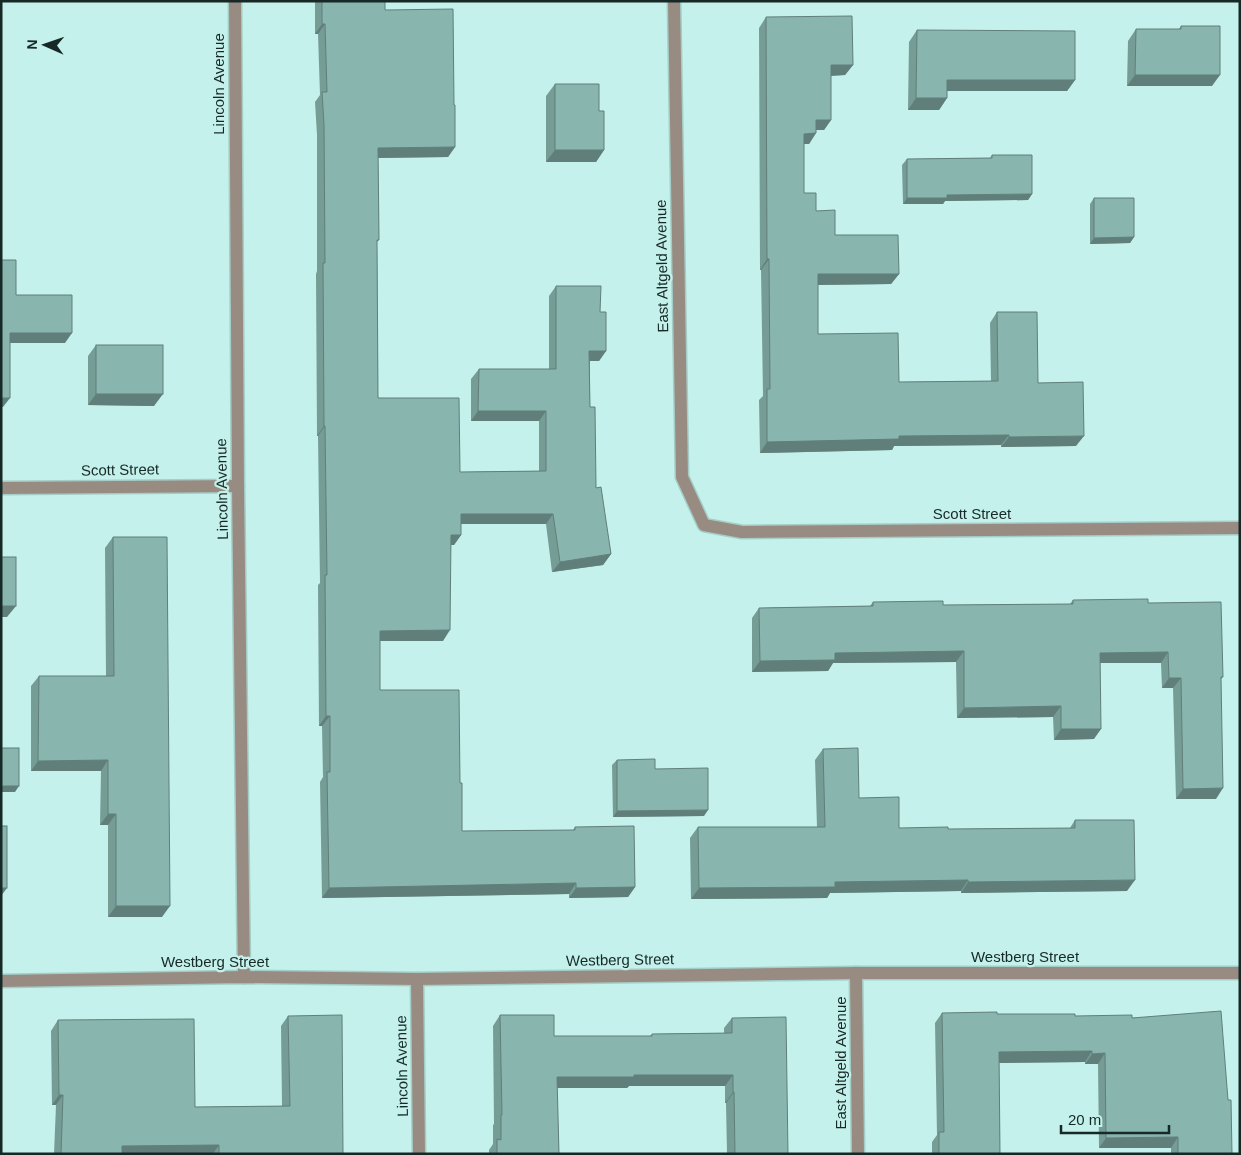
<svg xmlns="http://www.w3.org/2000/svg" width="1241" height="1155" viewBox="0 0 1241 1155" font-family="Arial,sans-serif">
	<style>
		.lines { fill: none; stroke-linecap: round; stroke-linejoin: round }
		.minor-casing { stroke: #a5cdc8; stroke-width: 15 }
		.minor { stroke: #988c82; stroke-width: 12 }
		.wall { fill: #769c96 }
		.shaded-wall { fill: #607f7a }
		.building { fill: #89b5af; stroke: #607f7a }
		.labels { text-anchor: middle; stroke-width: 4.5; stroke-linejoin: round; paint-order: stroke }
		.street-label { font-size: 15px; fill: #172927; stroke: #c4f1eb }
	</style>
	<rect width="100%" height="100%" fill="#c4f1eb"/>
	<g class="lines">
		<defs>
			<g id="minor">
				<polyline points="235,1 238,486 244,977"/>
				<polyline points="674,1 682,477 704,525 742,532 1240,528"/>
				<polyline points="1,488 238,486"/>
				<polyline points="856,973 858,1154"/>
				<polyline points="417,979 419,1154"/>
				<polyline points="1,981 244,977 417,979 856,973 1240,973"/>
			</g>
		</defs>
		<!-- minor casing -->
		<use href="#minor" class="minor-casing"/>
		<!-- minor -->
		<use href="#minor" class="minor"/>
	</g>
	<!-- wall -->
	<g class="wall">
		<polygon points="315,1 385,1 385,10 454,105 455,147 448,157 378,158 379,240 377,242 378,398 460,472 539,471 539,421 471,421 471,379 479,369 549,369 549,296 556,286 600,312 606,351 599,361 590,361 590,407 596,488 611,554 603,565 552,572 546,524 461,524 461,535 454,545 451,545 443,641 380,641 380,690 460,783 462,831 573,830 575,827 635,887 628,897 569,898 569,894 322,898 320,782 323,777 322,726 319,726 318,585 320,583 318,436 317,436 316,274 317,271 317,135 315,102 320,95 318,34 315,34"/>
		<polygon points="766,17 853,65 845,75 831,76 831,120 824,130 816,130 816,133 809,144 804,144 804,193 816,211 835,235 899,274 891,284 818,285 818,334 899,382 991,381 990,323 997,312 1038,383 1076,446 1001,447 1001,445 894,446 892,450 760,453 759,400 763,396 761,270 760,270 759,28"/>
		<polygon points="1181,26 1212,86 1127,86 1128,41 1136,29 1179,29"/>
		<polygon points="917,30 1075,80 1067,91 947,91 947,98 939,110 908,110 909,42"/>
		<polygon points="555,84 599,111 604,150 596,162 546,162 546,96"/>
		<polygon points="992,155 1032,194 1028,200 945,201 943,204 903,204 902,165 907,159 990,158"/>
		<polygon points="1094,198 1134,237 1130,243 1090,244 1090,204"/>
		<polygon points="96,345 154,406 88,405 88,356"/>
		<polygon points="113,537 162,917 108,917 108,825 100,825 101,771 31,771 31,686 39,676 106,676 105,548"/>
		<polygon points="1073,600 1148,603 1223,677 1221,679 1216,799 1176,799 1173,688 1162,688 1161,663 1100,663 1094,739 1054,740 1053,717 957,718 956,662 833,663 828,671 752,672 752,618 759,608 870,606 873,602 943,605 1070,604"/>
		<polygon points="823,749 859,798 899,828 948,829 1070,828 1075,820 1127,891 961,893 961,891 830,893 827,898 691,899 690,838 698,827 817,827 815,760"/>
		<polygon points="617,760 655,769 704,816 613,817 612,765"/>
		<polygon points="942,1013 1132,1018 1232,1154 1171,1154 1171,1148 1099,1148 1098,1064 1085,1064 1085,1062 999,1063 1000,1154 932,1154 932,1142 937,1135 935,1023"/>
		<polygon points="500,1015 554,1036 650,1036 652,1034 724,1033 724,1028 732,1018 788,1154 727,1154 726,1103 725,1103 725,1086 629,1086 627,1088 557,1088 559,1154 489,1154 489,1150 493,1144 493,1125 494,1124 493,1026"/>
		<polygon points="288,1016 343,1154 54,1154 56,1105 52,1105 51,1031 58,1020 195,1107 282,1106 281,1026"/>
	</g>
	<!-- shaded-wall -->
	<g class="shaded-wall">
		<polygon points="322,24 325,24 318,34 315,34"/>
		<polygon points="831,65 853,65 845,75 824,76"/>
		<polygon points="1135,75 1220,75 1212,86 1127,86"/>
		<polygon points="947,80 1075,80 1067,91 939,91"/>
		<polygon points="916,98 947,98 939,110 908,110"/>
		<polygon points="816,120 831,120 824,130 809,130"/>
		<polygon points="816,133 809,144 796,144 804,134"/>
		<polygon points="455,147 448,157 371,158 378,148"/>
		<polygon points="555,150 604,150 596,162 546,162"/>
		<polygon points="1032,194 1028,200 945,201 943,204 903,204 907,198 947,195"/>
		<polygon points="1134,237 1130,243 1090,244 1094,238"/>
		<polygon points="767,259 769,259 761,270 760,270"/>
		<polygon points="818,274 899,274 891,284 811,285"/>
		<polygon points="10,333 72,333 65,343 4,343"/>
		<polygon points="589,351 606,351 599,361 582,361"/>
		<polygon points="96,394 163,394 154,406 88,405"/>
		<polygon points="1,398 10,398 3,407 1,407"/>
		<polygon points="478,411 546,411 539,421 471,421"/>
		<polygon points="324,426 325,426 318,436 317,436"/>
		<polygon points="1009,435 1001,445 894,446 892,450 760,453 767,442 899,436"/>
		<polygon points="1084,436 1076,446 1001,447 1009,437"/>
		<polygon points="461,514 553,514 546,524 454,524"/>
		<polygon points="451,535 461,535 454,545 444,545"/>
		<polygon points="611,554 603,565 552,572 560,562"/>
		<polygon points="1,606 16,606 7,617 1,617"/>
		<polygon points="450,630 443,641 372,641 380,631"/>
		<polygon points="964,651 956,662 833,663 828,671 752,672 760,661 835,653"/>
		<polygon points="1168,652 1161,663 1093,663 1100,653"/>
		<polygon points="1169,678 1181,678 1173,688 1162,688"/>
		<polygon points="1061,706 1053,717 957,718 964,708"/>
		<polygon points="326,716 330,716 322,726 319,726"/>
		<polygon points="1061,729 1101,729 1094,739 1054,740"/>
		<polygon points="108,760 101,771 31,771 38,761"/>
		<polygon points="1,786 19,786 15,792 1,792"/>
		<polygon points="1223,788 1216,799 1176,799 1183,789"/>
		<polygon points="708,810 704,816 613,817 617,811"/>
		<polygon points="108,814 116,814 108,825 100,825"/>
		<polygon points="968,880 961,891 830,893 827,898 691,899 699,888 835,882"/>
		<polygon points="1135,880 1127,891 961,893 968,882"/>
		<polygon points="576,883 569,894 322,898 329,888"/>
		<polygon points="635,887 628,897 569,898 576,888"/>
		<polygon points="1,888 7,888 1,896"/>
		<polygon points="116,906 170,906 162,917 108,917"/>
		<polygon points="1092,1051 1085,1062 991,1063 999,1052"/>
		<polygon points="1105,1053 1098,1064 1085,1064 1092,1054"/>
		<polygon points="634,1075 733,1075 725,1086 629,1086 627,1088 550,1088 557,1077"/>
		<polygon points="733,1092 734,1092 726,1103 725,1103"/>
		<polygon points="59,1095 63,1095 56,1105 52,1105"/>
		<polygon points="1178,1137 1171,1148 1099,1148 1106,1138"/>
		<polygon points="219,1145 213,1154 117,1154 122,1146"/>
	</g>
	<!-- building -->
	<g class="building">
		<polygon points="322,1 385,1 385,10 453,9 454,105 455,105 455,147 378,148 379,240 377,240 378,398 459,398 460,472 546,471 546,411 478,411 479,369 556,369 556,286 601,286 600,312 606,312 606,351 589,351 590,407 595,407 596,488 601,487 611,554 560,562 553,514 461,514 461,535 451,535 450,630 380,631 380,690 459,690 460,783 462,783 462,831 575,830 575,827 634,826 635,887 576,888 576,883 329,888 327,772 330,772 330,716 326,716 325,575 327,575 325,426 324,426 323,263 325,263 324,125 322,92 327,92 325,24 322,24"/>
		<polygon points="852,16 853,65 831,65 831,120 816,120 816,133 804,134 804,193 816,193 816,211 835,210 835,235 898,235 899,274 818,274 818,334 898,333 899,382 998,381 997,312 1037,312 1038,383 1083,382 1084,436 1009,437 1009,435 899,436 899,439 767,442 767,389 770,389 769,259 767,259 766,17"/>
		<polygon points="1181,26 1220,26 1220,75 1135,75 1136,29 1181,29"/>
		<polygon points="917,30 1075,31 1075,80 947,80 947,98 916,98"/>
		<polygon points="555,84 599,84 599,111 604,111 604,150 555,150"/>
		<polygon points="992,155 1032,155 1032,194 947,195 947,198 907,198 907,159 992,158"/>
		<polygon points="1094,198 1134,198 1134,237 1094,238"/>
		<polygon points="1,260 16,260 16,295 72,295 72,333 10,333 10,398 1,398"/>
		<rect x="96" y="345" width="67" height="49"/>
		<polygon points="113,537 167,537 170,906 116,906 116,814 108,814 108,760 38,761 39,676 114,676"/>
		<rect x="1" y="557" width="15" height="49"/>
		<polygon points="1148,599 1148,603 1221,602 1223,677 1221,677 1223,788 1183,789 1181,678 1169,678 1168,652 1100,653 1101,729 1061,729 1061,706 964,708 964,651 835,653 835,660 760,661 759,608 873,606 873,602 943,601 943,605 1073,604 1073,600"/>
		<rect x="1" y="748" width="18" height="38"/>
		<polygon points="858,748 859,798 899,797 899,828 948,827 948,829 1075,828 1075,820 1134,820 1135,880 968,882 968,880 835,882 835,887 699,888 698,827 825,827 823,749"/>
		<polygon points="655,759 655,769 708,768 708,810 617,811 617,760"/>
		<rect x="1" y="826" width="6" height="62"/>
		<polygon points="1221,1011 1228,1100 1231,1100 1232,1154 1178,1154 1178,1137 1106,1138 1105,1053 1092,1054 1092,1051 999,1052 1000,1154 939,1154 939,1132 944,1132 942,1013 997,1012 997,1014 1075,1014 1075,1016 1132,1015 1132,1018"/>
		<polygon points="342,1015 343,1154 219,1154 219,1145 122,1146 122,1154 61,1154 63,1095 59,1095 58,1020 194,1019 195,1107 290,1106 288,1016"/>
		<polygon points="500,1015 554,1015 554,1036 652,1036 652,1034 732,1033 732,1018 786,1017 788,1154 735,1154 734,1092 733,1092 733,1075 634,1075 634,1077 557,1077 559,1154 497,1154 497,1139 501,1140 501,1115 502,1115"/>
	</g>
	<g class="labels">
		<!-- street labels -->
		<g class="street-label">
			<text transform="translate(219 84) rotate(-90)" y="5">Lincoln Avenue</text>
			<text transform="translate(662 266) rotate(-91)" y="5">East Altgeld Avenue</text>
			<text transform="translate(120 470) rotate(-1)" y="5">Scott Street</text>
			<text transform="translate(222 489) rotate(-91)" y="5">Lincoln Avenue</text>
			<text x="972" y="519">Scott Street</text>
			<text x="1025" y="962">Westberg Street</text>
			<text transform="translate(620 960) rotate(-1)" y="5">Westberg Street</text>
			<text x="215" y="967">Westberg Street</text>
			<text transform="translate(841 1063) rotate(-90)" y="5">East Altgeld Avenue</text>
			<text transform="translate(402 1066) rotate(-91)" y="5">Lincoln Avenue</text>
		</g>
	</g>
	<!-- border -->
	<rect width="1241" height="1155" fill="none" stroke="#172927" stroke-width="5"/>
	<!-- north arrow -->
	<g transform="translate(45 45) rotate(272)" stroke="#c4f1eb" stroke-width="4" paint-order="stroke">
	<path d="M0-4L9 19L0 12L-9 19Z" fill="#172927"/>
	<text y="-8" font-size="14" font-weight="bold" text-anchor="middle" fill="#172927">N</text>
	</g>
	<!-- scale -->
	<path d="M1061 1125v8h108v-8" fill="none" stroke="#172927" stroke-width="2.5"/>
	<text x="1068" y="1125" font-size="15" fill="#172927" stroke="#c4f1eb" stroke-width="4" paint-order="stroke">20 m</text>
</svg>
